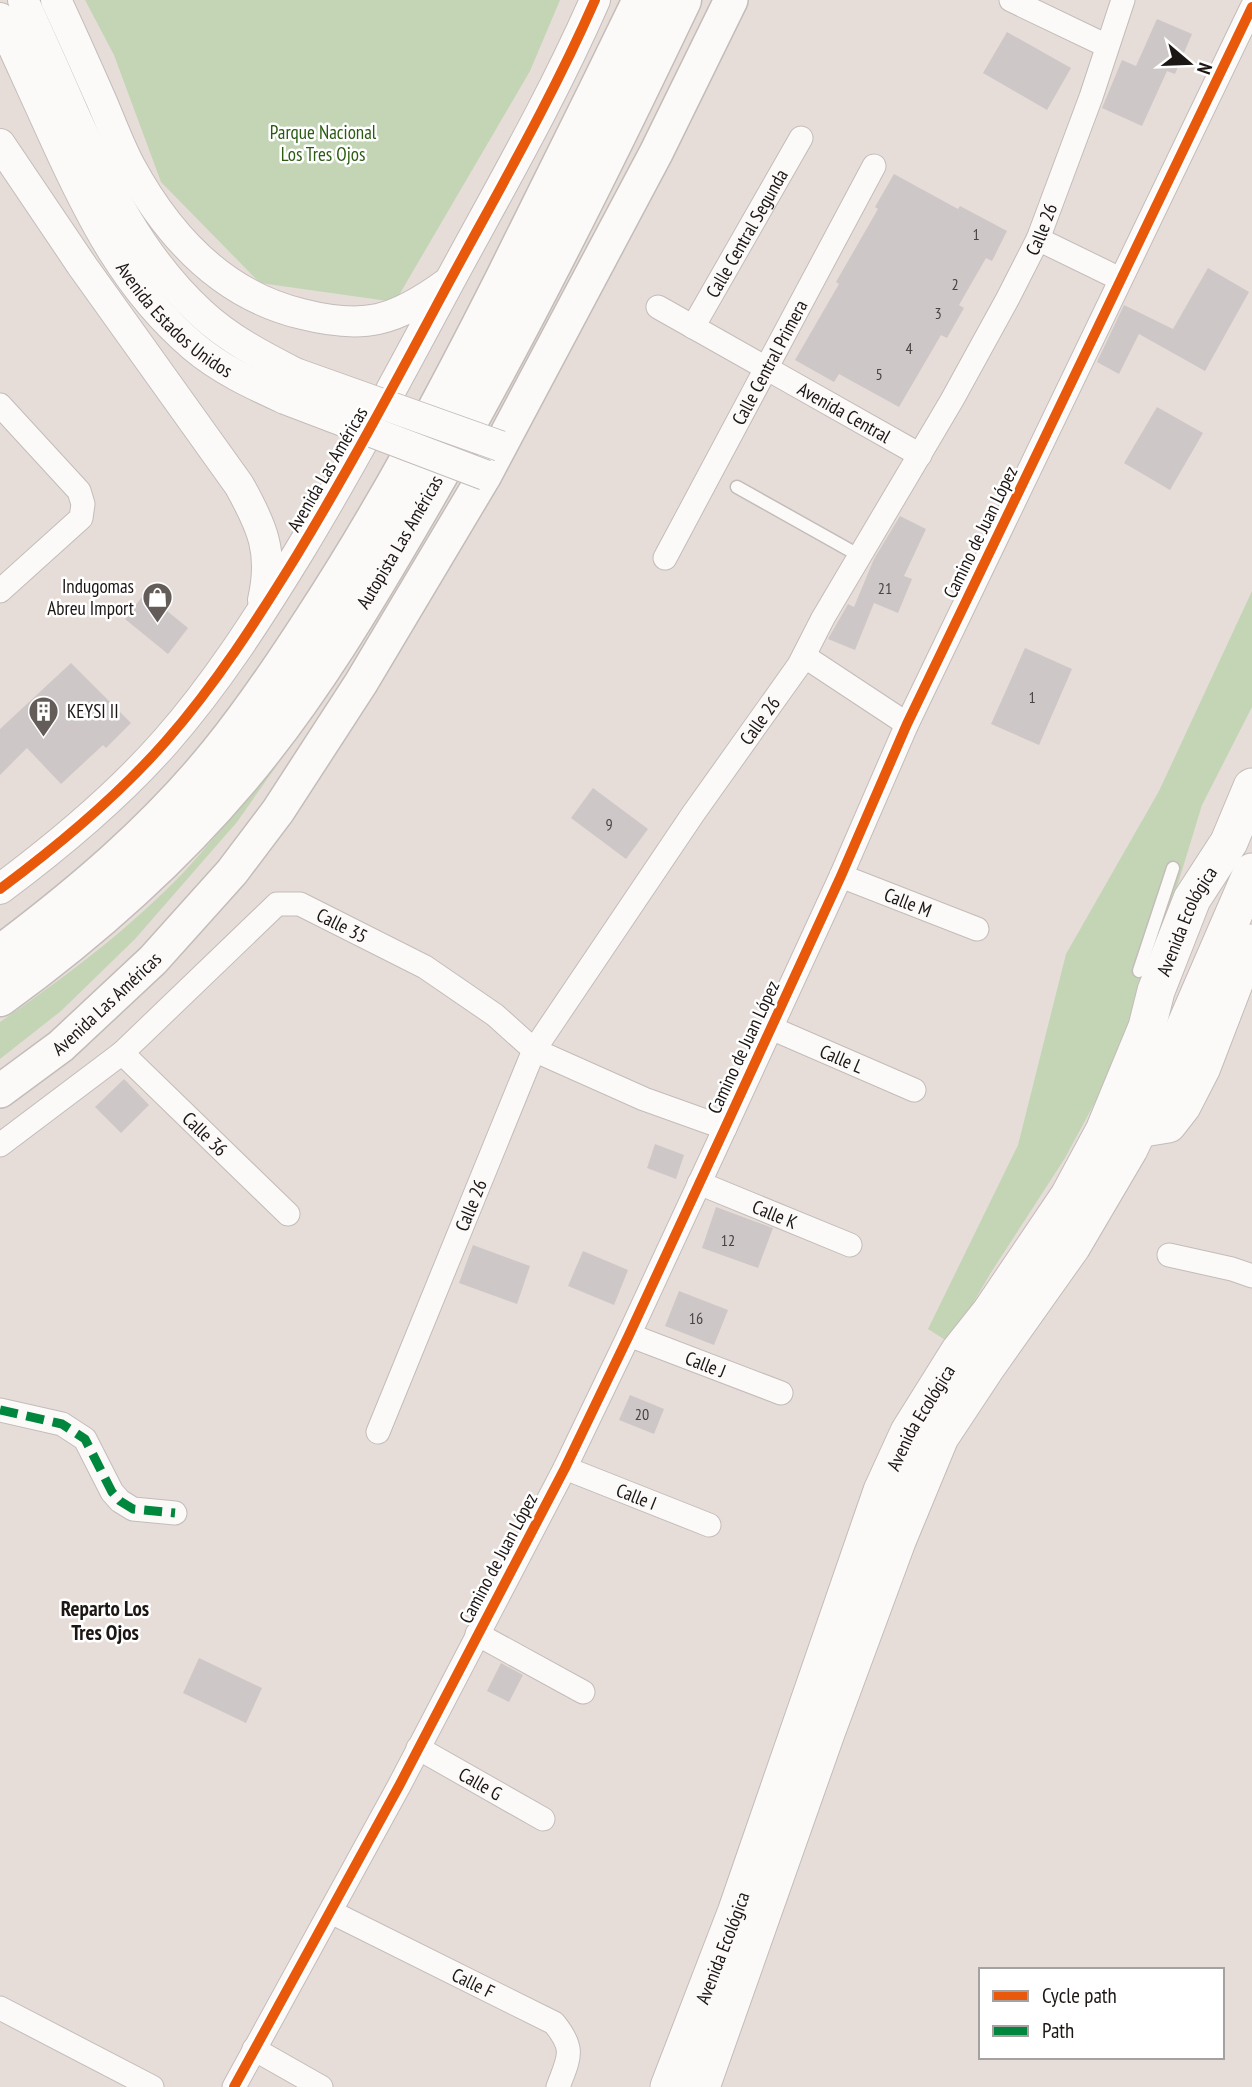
<svg xmlns="http://www.w3.org/2000/svg" width="1252" height="2087" viewBox="0 0 1252 2087" font-family="'PT Sans Narrow',sans-serif">
	<style>
		.green { fill: #c3d5b5 }
		.building { fill: #cdc7c7 }
		.lines { fill: none; stroke-linecap: round; stroke-linejoin: round }
		.service-casing { stroke: #c3bcb9; stroke-width: 15 }
		.minor-casing { stroke: #c3bcb9; stroke-width: 25 }
		.tertiary-casing { stroke: #c3bcb9; stroke-width: 32 }
		.secondary-casing { stroke: #c3bcb9; stroke-width: 36 }
		.primary-casing { stroke: #c3bcb9; stroke-width: 39 }
		.motorway-casing { stroke: #c3bcb9; stroke-width: 41 }
		.service { stroke: #fbfaf9; stroke-width: 12 }
		.minor { stroke: #fbfaf9; stroke-width: 23 }
		.tertiary { stroke: #fbfaf9; stroke-width: 30 }
		.secondary { stroke: #fbfaf9; stroke-width: 33 }
		.primary { stroke: #fbfaf9; stroke-width: 37 }
		.motorway { stroke: #fbfaf9; stroke-width: 38 }
		.tertiary-bridge-casing { stroke: #c3bcb9; stroke-width: 32; stroke-linecap: butt }
		.tertiary-bridge { stroke: #fbfaf9; stroke-width: 30 }
		.quiet { stroke: #00873e; stroke-width: 9; stroke-dasharray: 18 9; stroke-linecap: butt }
		.cycleway-casing { stroke: #fff; stroke-width: 15 }
		.cycleway { stroke: #e8590c; stroke-width: 10 }
		.labels { text-anchor: middle; stroke-width: 5; stroke-linejoin: round; paint-order: stroke }
		.number-label { font-size: 16px; fill: #494342 }
		.park-label { font-size: 19px; fill: #2b5b12; stroke: #fff }
		.street-label { font-size: 19px; fill: #1c1614; stroke: #fff }
		.poi-label { font-size: 19px; fill: #1c1614; stroke: #fff; text-anchor: end }
		.neighbourhood-label { font-size: 21px; font-weight: bold; fill: #1c1614; stroke: #fff }
	</style>
	<rect width="100%" height="100%" fill="#e6ddd9"/>
	<!-- green -->
	<g class="green">
		<polygon points="85,0 560,0 530,71 395,302 260,283 161,182 114,55"/>
		<polygon points="1252,591 1252,707 1202,805 1161,939 1121,1054 1065,1158 990,1274 950,1343 928,1329 1018,1145 1066,954 1159,791"/>
		<path d="M 277,765 L 237,822 L 135,939 L 61,1011 L 0,1059 L 0,1022 C 64,978 129,929 183,873 C 213,840 242,805 269,770 Z"/>
	</g>
	<!-- building -->
	<g class="building">
		<polygon points="1157,19 1192,34 1175,74 1167,71 1142,126 1102,108 1122,60 1136,66"/>
		<polygon points="1007,32 1071,68 1047,110 983,73"/>
		<polygon points="894,174 958,209 960,206 1007,231 992,261 986,258 959,305 964,308 947,338 941,335 899,407 839,374 834,382 795,360 839,284 836,282 878,209 875,207"/>
		<polygon points="1208,268 1249,292 1205,371 1139,334 1119,374 1097,362 1124,305 1173,329"/>
		<polygon points="1157,407 1203,433 1170,490 1124,463"/>
		<polygon points="900,516 926,529 904,576 912,579 898,613 874,603 855,650 828,639 848,604 854,607 874,559"/>
		<polygon points="145,593 188,628 168,654 125,619"/>
		<polygon points="1025,648 1072,669 1039,745 991,724"/>
		<polygon points="71,663 131,723 106,748 103,745 61,784 27,748 0,775 0,729"/>
		<polygon points="593,788 648,829 626,859 571,818"/>
		<polygon points="124,1079 149,1105 121,1133 95,1107"/>
		<polygon points="655,1144 684,1155 676,1179 647,1168"/>
		<polygon points="716,1207 773,1228 758,1268 702,1248"/>
		<polygon points="473,1245 530,1266 517,1304 459,1283"/>
		<polygon points="583,1251 628,1270 614,1305 568,1286"/>
		<polygon points="679,1291 728,1310 714,1345 665,1326"/>
		<polygon points="630,1395 664,1409 654,1434 619,1420"/>
		<polygon points="199,1658 262,1688 246,1723 183,1693"/>
		<polygon points="501,1663 523,1675 509,1702 487,1691"/>
	</g>
	<g class="lines">
		<defs>
			<g id="service">
				<polyline points="737,487 860,556"/>
				<polyline points="1139,971 1173,868"/>
			</g>
			<g id="minor">
				<polyline points="1011,0 1107,46"/>
				<polyline points="1038,239 1120,279"/>
				<path id="s1" d="M 658,307 L 920,455"/>
				<path id="s2" d="M 693,327 L 801,138"/>
				<polyline points="0,405 79,491 83,504 81,518 0,591"/>
				<path id="s3" d="M 665,558 L 874,166"/>
				<polyline points="804,656 907,724"/>
				<path id="s4" d="M 841,876 L 977,929"/>
				<path id="s5" d="M 771,1028 L 914,1090"/>
				<path id="s6" d="M 122,1053 L 288,1214"/>
				<path id="s7" d="M 0,1145 L 122,1053 L 277,904 L 300,904 L 425,967 L 495,1015 L 534,1050 L 644,1099 L 725,1128"/>
				<path id="s8" d="M 699,1183 L 850,1245"/>
				<polyline points="1169,1255 1232,1269 1252,1276"/>
				<path id="s9" d="M 629,1335 L 781,1393"/>
				<polyline points="0,1410 62,1424 85,1439 112,1492 120,1501 133,1509 175,1513"/>
				<path id="s10" d="M 378,1432 L 534,1050 L 693,814 L 799,665 L 823,618 L 952,400 L 1008,298 L 1038,239 L 1091,97 L 1123,0"/>
				<path id="s11" d="M 565,1468 L 709,1525"/>
				<polyline points="477,1634 583,1692"/>
				<path id="s12" d="M 418,1748 L 543,1819"/>
				<path id="s13" d="M 331,1912 L 554,2023 C 576,2050 569,2057 558,2087"/>
				<polyline points="0,2008 152,2087"/>
				<polyline points="254,2049 321,2087"/>
				<polyline points="234,2087 399,1786 565,1468 629,1335 725,1128 841,876 907,724 1252,7"/>
			</g>
			<g id="tertiary">
				<path d="M 23,0 C 40,37 57,75 73,112 C 106,186 141,258 201,313 C 229,339 262,356 295,373"/>
				<path d="M 56,0 C 72,34 87,68 102,102 C 111,123 119,145 130,166 C 168,236 222,295 302,314 C 365,330 395,321 446,284"/>
				<path id="s14" d="M 0,18 C 18,58 37,99 55,139 C 90,216 127,290 193,346 C 220,369 252,384 285,399"/>
				<path d="M 0,144 L 83,267 L 239,485 C 262,526 274,552 263,600"/>
				<path d="M 0,889 C 59,845 117,797 166,741 C 216,684 257,620 297,555 C 348,471 394,385 440,299 C 493,200 550,103 595,0"/>
			</g>
			<g id="secondary">
				<path id="s15" d="M 0,1091 L 61,1046 L 153,960 L 232,872 L 278,811 L 361,683 L 485,475 L 656,153 L 731,0"/>
			</g>
			<g id="primary">
				<polyline points="1137,1129 1168,1124 1182,1106 1202,1067 1248,947 1252,943"/>
				<path id="s16" d="M 669,2087 L 736,1913 L 882,1491 L 909,1432 L 959,1352 L 990,1313 L 1069,1196 L 1104,1131 L 1147,1027 L 1156,991 L 1192,899 L 1229,842 L 1252,787"/>
				<polyline points="701,2087 826,1733 897,1541 940,1437 987,1366 1072,1246 1129,1149 1165,1073 1252,872"/>
			</g>
			<g id="motorway">
				<path d="M 0,955 C 80,895 156,831 219,753 C 253,711 284,665 313,620 C 385,510 446,395 505,278 C 551,186 597,93 642,0"/>
				<path id="s17" d="M 0,997 C 88,933 169,862 240,778 C 311,694 368,597 423,502 C 517,339 601,170 682,0"/>
			</g>
		</defs>
		<!-- service casing -->
		<use href="#service" class="service-casing"/>
		<!-- minor casing -->
		<use href="#minor" class="minor-casing"/>
		<!-- tertiary casing -->
		<use href="#tertiary" class="tertiary-casing"/>
		<!-- secondary casing -->
		<use href="#secondary" class="secondary-casing"/>
		<!-- primary casing -->
		<use href="#primary" class="primary-casing"/>
		<!-- motorway casing -->
		<use href="#motorway" class="motorway-casing"/>
		<!-- service -->
		<use href="#service" class="service"/>
		<!-- minor -->
		<use href="#minor" class="minor"/>
		<!-- tertiary -->
		<use href="#tertiary" class="tertiary"/>
		<!-- secondary -->
		<use href="#secondary" class="secondary"/>
		<!-- primary -->
		<use href="#primary" class="primary"/>
		<!-- motorway -->
		<use href="#motorway" class="motorway"/>
		<defs>
			<g id="tertiary-bridge">
				<polyline points="295,373 500,446"/>
				<polyline points="285,399 485,475"/>
			</g>
		</defs>
		<!-- tertiary-bridge casing -->
		<use href="#tertiary-bridge" class="tertiary-bridge-casing"/>
		<!-- tertiary-bridge -->
		<use href="#tertiary-bridge" class="tertiary-bridge"/>
		<!-- quiet -->
		<polyline class="quiet" points="0,1410 62,1424 85,1439 112,1492 120,1501 133,1509 175,1513"/>
		<defs>
			<g id="cycleway">
				<path d="M 0,889 C 59,845 117,797 166,741 C 216,684 257,620 297,555 C 348,471 394,385 440,299 C 493,200 550,103 595,0"/>
				<polyline points="234,2087 399,1786 565,1468 629,1335 725,1128 841,876 907,724 1252,7"/>
			</g>
		</defs>
		<!-- cycleway casing -->
		<use href="#cycleway" class="cycleway-casing"/>
		<!-- cycleway -->
		<use href="#cycleway" class="cycleway"/>
	</g>
	<!-- icons -->
	<defs>
		<symbol id="shop-pin" viewBox="-11 -11 22 30"><path d="M0 17L-7.5 6A9.5 9.5 0 1 1 7.5 6Z" fill="#635c59" stroke="#fff"/><path d="M-5-2.5h2.3a2.7 3.5 0 0 1 5.4 0H5L5.5 6h-11ZM-1.5-2.5h3a1.5 2.3 0 0 0-3 0Z" fill="#fff"/></symbol>
		<symbol id="building-pin" viewBox="-11 -11 22 30"><path d="M0 17L-7.5 6A9.5 9.5 0 1 1 7.5 6Z" fill="#635c59" stroke="#fff"/><path d="M-4-6H4V6H1V3H-1V6H-4ZM-2.5-4.3h1.7v1.8h-1.7ZM.8-4.3h1.7v1.8H.8ZM-2.5-1h1.7V.8h-1.7ZM.8-1h1.7V.8H.8Z" fill="#fff"/></symbol>
	</defs>
	<g fill-rule="evenodd">
		<use href="#shop-pin" x="140" y="580" width="35" height="47"/>
		<use href="#building-pin" x="26" y="694" width="35" height="47"/>
	</g>
	<g class="labels">
		<!-- number labels -->
		<g class="number-label">
			<text x="976" y="240">1</text>
			<text x="955" y="290">2</text>
			<text x="938" y="319">3</text>
			<text x="909" y="354">4</text>
			<text x="879" y="380">5</text>
			<text x="885" y="594">21</text>
			<text x="1032" y="703">1</text>
			<text x="609" y="830">9</text>
			<text x="728" y="1246">12</text>
			<text x="696" y="1324">16</text>
			<text x="642" y="1420">20</text>
		</g>
		<!-- park labels -->
		<g class="park-label">
			<text x="323" y="139">Parque Nacional<tspan x="323" dy="22">Los Tres Ojos</tspan></text>
		</g>
		<!-- street labels -->
		<g class="street-label">
			<text dy="7" stroke="none"><textPath href="#s10" startOffset="1379">Calle 26</textPath></text>
			<text dy="7" stroke="none"><textPath href="#s2" startOffset="108">Calle Central Segunda</textPath></text>
			<text dy="7" stroke="none"><textPath href="#s14" startOffset="352">Avenida Estados Unidos</textPath></text>
			<text dy="7" stroke="none"><textPath href="#s3" startOffset="222">Calle Central Primera</textPath></text>
			<text dy="7" stroke="none"><textPath href="#s1" startOffset="214">Avenida Central</textPath></text>
			<text transform="translate(327 469) rotate(-60)" y="7">Avenida Las Américas</text>
			<text transform="translate(980 532) rotate(-64)" y="7">Camino de Juan López</text>
			<text dy="7" stroke="none"><textPath href="#s17" startOffset="611">Autopista Las Américas</textPath></text>
			<text dy="7" stroke="none"><textPath href="#s10" startOffset="812">Calle 26</textPath></text>
			<text dy="7" stroke="none"><textPath href="#s4" startOffset="72">Calle M</textPath></text>
			<text dy="7" stroke="none"><textPath href="#s16" startOffset="1283">Avenida Ecológica</textPath></text>
			<text dy="7" stroke="none"><textPath href="#s7" startOffset="438">Calle 35</textPath></text>
			<text dy="7" stroke="none"><textPath href="#s15" startOffset="138">Avenida Las Américas</textPath></text>
			<text transform="translate(743 1047) rotate(-65)" y="7">Camino de Juan López</text>
			<text dy="7" stroke="none"><textPath href="#s5" startOffset="77">Calle L</textPath></text>
			<text dy="7" stroke="none"><textPath href="#s6" startOffset="116">Calle 36</textPath></text>
			<text dy="7" stroke="none"><textPath href="#s10" startOffset="245">Calle 26</textPath></text>
			<text dy="7" stroke="none"><textPath href="#s8" startOffset="82">Calle K</textPath></text>
			<text dy="7" stroke="none"><textPath href="#s9" startOffset="82">Calle J</textPath></text>
			<text dy="7" stroke="none"><textPath href="#s16" startOffset="716">Avenida Ecológica</textPath></text>
			<text dy="7" stroke="none"><textPath href="#s11" startOffset="77">Calle I</textPath></text>
			<text transform="translate(498 1558) rotate(-62)" y="7">Camino de Juan López</text>
			<text dy="7" stroke="none"><textPath href="#s12" startOffset="72">Calle G</textPath></text>
			<text dy="7" stroke="none"><textPath href="#s16" startOffset="149">Avenida Ecológica</textPath></text>
			<text dy="7" stroke="none"><textPath href="#s13" startOffset="159">Calle F</textPath></text>
		</g>
		<!-- poi labels -->
		<g class="poi-label">
			<text x="134" y="593">Indugomas<tspan x="134" dy="22">Abreu Import</tspan></text>
			<text x="67" y="718" text-anchor="start">KEYSI II</text>
		</g>
		<!-- neighbourhood labels -->
		<g class="neighbourhood-label">
			<text x="105" y="1616">Reparto Los<tspan x="105" dy="24">Tres Ojos</tspan></text>
		</g>
	</g>
	<!-- legend -->
	<rect x="979" y="1968" width="245" height="91" fill="#ffffff" stroke="#a4a2a1" stroke-width="2"/>
	<rect x="993" y="1991" width="35" height="10" fill="#e8590c" stroke="#a4a2a1" stroke-width="2"/>
	<text x="1042" y="2003" font-size="21" fill="#1c1614">Cycle path</text>
	<rect x="993" y="2026" width="35" height="10" fill="#00873e" stroke="#a4a2a1" stroke-width="2"/>
	<text x="1042" y="2038" font-size="21" fill="#1c1614">Path</text>
	<!-- north arrow -->
	<g transform="translate(1189 63) rotate(109)" stroke="#ffffff" stroke-width="5" paint-order="stroke">
	<path d="M0-5L12 26L0 18L-12 26Z" fill="#1c1614"/>
	<text y="-10" font-size="19" font-weight="bold" text-anchor="middle" fill="#1c1614">N</text>
	</g>
</svg>
